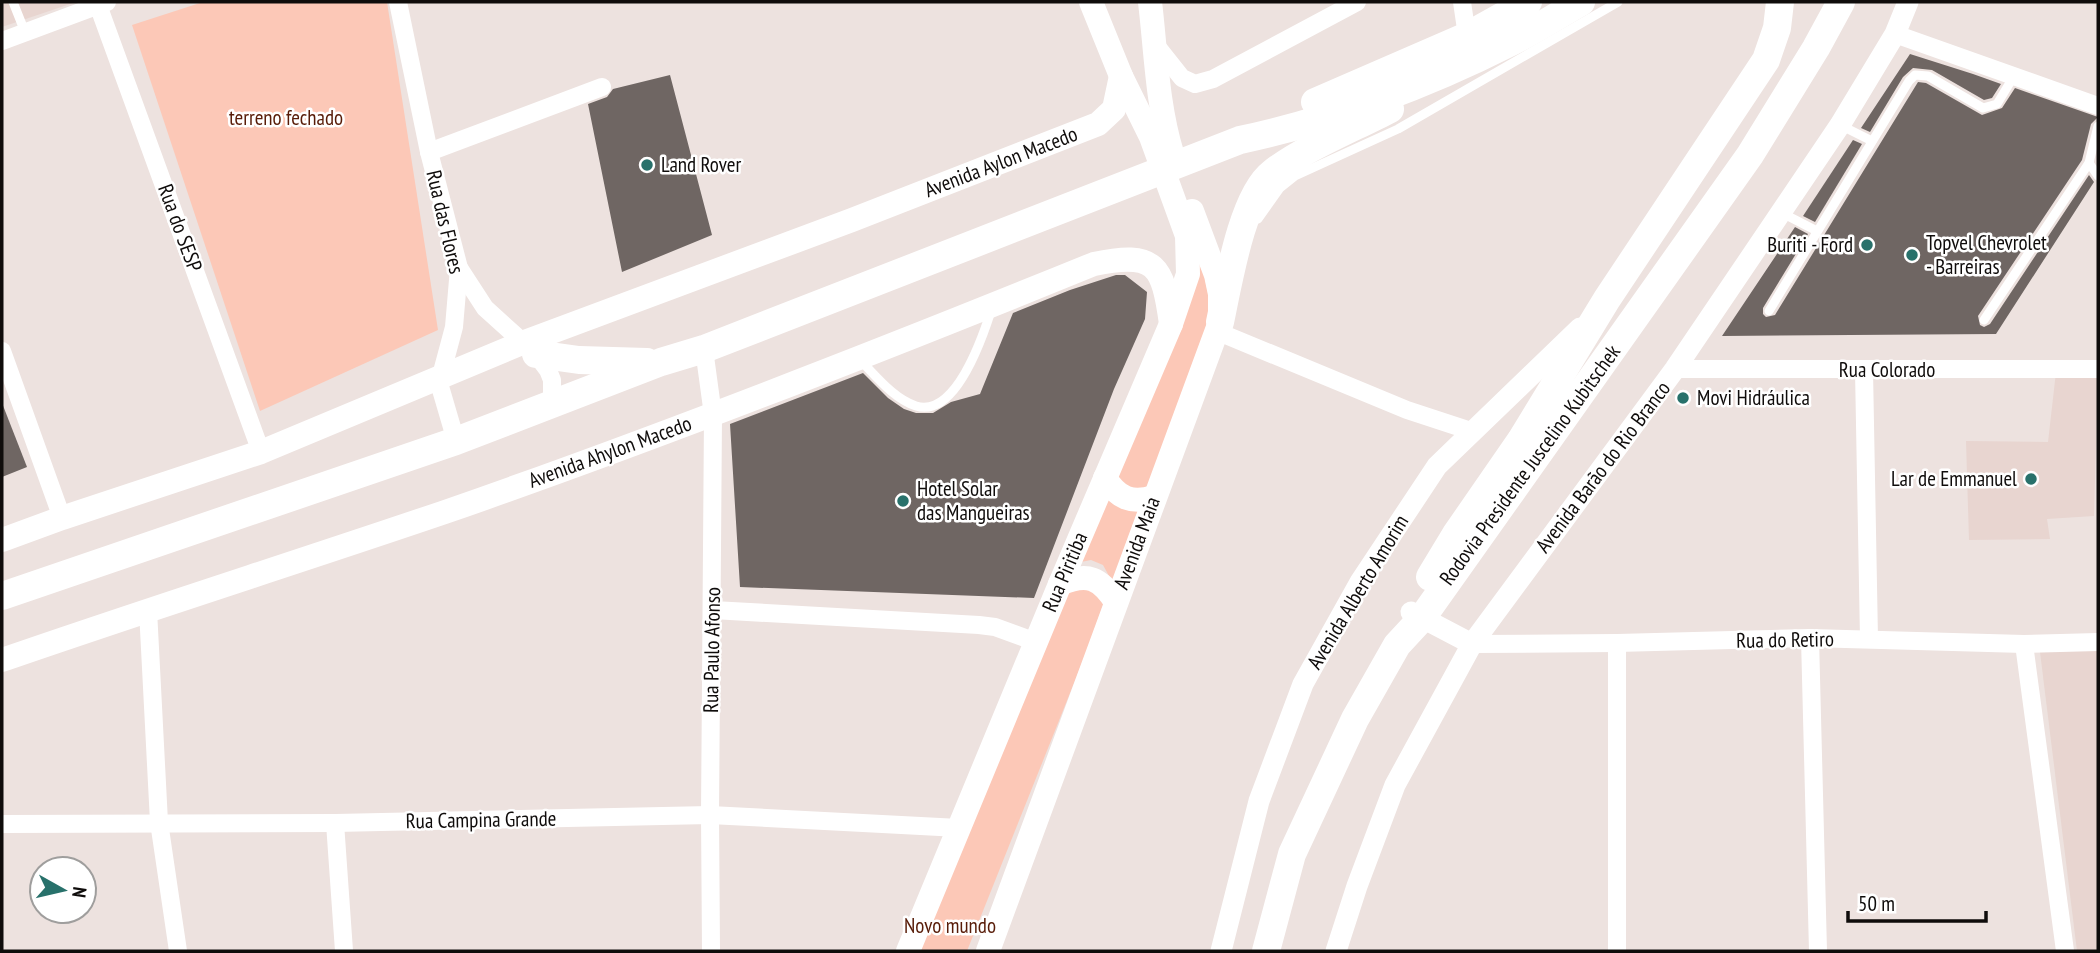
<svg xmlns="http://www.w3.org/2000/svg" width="2100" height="953" viewBox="0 0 2100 953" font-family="'PT Sans Narrow',sans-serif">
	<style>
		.built { fill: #e8d5d0 }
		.green { fill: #fcc8b7 }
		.building { fill: #6f6663 }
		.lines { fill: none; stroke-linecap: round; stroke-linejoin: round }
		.service { stroke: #fff; stroke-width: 9 }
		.minor { stroke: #fff; stroke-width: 18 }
		.tertiary { stroke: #fff; stroke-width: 21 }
		.secondary { stroke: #fff; stroke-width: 24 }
		.trunk { stroke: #fff; stroke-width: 28 }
		.poi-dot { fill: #28716b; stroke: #fff; stroke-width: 2.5 }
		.labels { text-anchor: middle; stroke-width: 5; stroke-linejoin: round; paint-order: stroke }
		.park-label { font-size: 21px; fill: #581c08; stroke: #fff }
		.street-label { font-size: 21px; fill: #0f0c0b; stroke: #fff }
		.poi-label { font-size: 21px; fill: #0f0c0b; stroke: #fff; text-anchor: start }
	</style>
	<rect width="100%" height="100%" fill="#ede2df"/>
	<!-- built -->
	<g class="built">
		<polygon points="2,2 76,2 2,27"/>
		<polygon points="2056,372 2098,373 2094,516 2047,519 2050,539 1969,540 1966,441 2048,442"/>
		<polygon points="2098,650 2098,951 2077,951 2040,652"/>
	</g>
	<!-- green -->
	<g class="green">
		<polygon points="203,2 387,2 438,330 260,411 132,25"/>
		<polygon points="1192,218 1213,317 1146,490 1119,485 1114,466 1144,395"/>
		<polygon points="1103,489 1143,506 1114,585 1103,565 1091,560 1076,563"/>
		<polygon points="1066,581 1106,596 1088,648 967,951 912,951"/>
	</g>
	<!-- building -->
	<g class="building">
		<polygon points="1910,54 1973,74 2001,84 1992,98 1984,100 1932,70 1913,68 1903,77 1870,132 1861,128"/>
		<polygon points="670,75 712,235 622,272 588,104 607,97 613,89"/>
		<polygon points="1918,82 1926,83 1982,115 2002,108 2015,88 2098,117 2091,124 2082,160 1978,316 1980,325 1984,327 1990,324 2089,175 2094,182 1996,334 1722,336 1795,227 1808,234 1763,308 1763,314 1766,317 1775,315"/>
		<polygon points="1853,140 1862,144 1815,222 1803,216"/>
		<polygon points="1116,275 1125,275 1147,292 1145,319 1114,389 1034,598 740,587 730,424 863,373 888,398 904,409 916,413 933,413 951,402 980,394 1013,313 1070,290"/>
		<polygon points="2,403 27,467 2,477"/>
	</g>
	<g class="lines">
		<!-- service -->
		<g class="service">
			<polyline points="13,2 25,32"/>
			<polyline points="1840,125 1872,141"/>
			<polyline points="2089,163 2098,176"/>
			<polyline points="1782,213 1817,231"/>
			<polyline points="1258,219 1280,188 1295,176 1398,129 1618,2"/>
			<polyline points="1769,311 1909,81 1915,75 1928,76 1983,108 1997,104 2014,76"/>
			<polyline points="1984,320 2089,163 2098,126"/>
			<path d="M 861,361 C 876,376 894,399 916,406 C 955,418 982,339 991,311"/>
		</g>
		<!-- minor -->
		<g class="minor">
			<polyline points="398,2 429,152 459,268 454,327 439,383 456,441"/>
			<polyline points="1462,2 1467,36"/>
			<polyline points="98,5 261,452"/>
			<polyline points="1895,34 2098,106"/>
			<polyline points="2,41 107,2"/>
			<polyline points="1155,44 1182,78 1195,84 1213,79 1357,2"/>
			<polyline points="429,152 602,87"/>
			<polyline points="459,268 485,308 536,354 548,370 552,380 552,404"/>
			<polyline points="1216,331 1407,410 1471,431"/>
			<polyline points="704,349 713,415 710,815 711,951"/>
			<polyline points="2,351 62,518"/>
			<polyline points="1675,369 2098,369"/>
			<polyline points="1864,370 1869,639"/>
			<polyline points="148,610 159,822 178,951"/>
			<polyline points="713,610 979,625 995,627 1036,642"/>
			<polyline points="1810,638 1818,951"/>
			<polyline points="1472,644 1617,643 1810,638 2024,644 2098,642"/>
			<polyline points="2024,644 2065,951"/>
			<polyline points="335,823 344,951"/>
			<polyline points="2,824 335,823 710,815 959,828"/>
			<polyline points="1617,951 1617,643"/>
		</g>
		<!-- tertiary -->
		<g class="tertiary">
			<polyline points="1411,612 1472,644"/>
			<polyline points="1221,951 1259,801 1303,684 1360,582 1437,466 1580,328"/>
			<polyline points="1336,951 1357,886 1395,785 1472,644 1675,369 1840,125 1895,34 1908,2"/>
		</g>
		<!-- secondary -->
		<g class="secondary">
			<path d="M 1150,2 C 1156,52 1157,104 1172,153"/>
			<path d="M 1105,478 C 1118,498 1131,504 1154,497"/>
			<polyline points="2,540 62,518 261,452 522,343 852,220 1098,124 1114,109 1121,76"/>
			<path d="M 1060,584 C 1088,572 1100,578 1116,602"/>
			<path d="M 2,660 C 149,609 298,562 445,512 C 664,436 880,351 1094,264 C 1156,251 1163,265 1171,324"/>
			<polyline points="908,951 1060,584 1171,324 1188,274 1187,236 1151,137 1121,76 1091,2"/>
			<polyline points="988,951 1220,322 1220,294 1216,275 1192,211"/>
		</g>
		<!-- trunk -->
		<g class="trunk">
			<polyline points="1315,102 1467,36 1528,2"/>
			<path d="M 1220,322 C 1228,285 1242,196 1272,173 C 1304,148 1354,128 1390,109"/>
			<polyline points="536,354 579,360 647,362"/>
			<polyline points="1430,577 1456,534 1521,440 1607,299 1766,60 1777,28 1780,2"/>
			<path d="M 2,596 L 456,441 L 661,362 L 704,349 L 1240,140 C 1331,121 1428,84 1511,42 C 1535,30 1558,15 1581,2"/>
			<polyline points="1266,951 1292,854 1355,719 1397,645 1422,618 1750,155 1816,48 1841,2"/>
		</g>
	</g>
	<!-- markers -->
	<g class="poi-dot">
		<circle cx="647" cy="165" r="7"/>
		<circle cx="1867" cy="245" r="7"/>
		<circle cx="1912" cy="255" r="7"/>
		<circle cx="1683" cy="398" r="7"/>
		<circle cx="2031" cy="479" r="7"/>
		<circle cx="903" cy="501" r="7"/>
	</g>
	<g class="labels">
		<!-- park labels -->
		<g class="park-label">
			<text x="286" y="125">terreno fechado</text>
			<text x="950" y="933">Novo mundo</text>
		</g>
		<!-- street labels -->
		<g class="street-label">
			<text transform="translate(1001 162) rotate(-21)" y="7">Avenida Aylon Macedo</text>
			<text transform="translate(445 222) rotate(77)" y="7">Rua das Flores</text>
			<text transform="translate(180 228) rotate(70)" y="7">Rua do SESP</text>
			<text x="1887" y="377">Rua Colorado</text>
			<text transform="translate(610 452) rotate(-20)" y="7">Avenida Ahylon Macedo</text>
			<text transform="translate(1530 465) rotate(-54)" y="7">Rodovia Presidente Juscelino Kubitschek</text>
			<text transform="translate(1603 467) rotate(-53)" y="7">Avenida Barão do Rio Branco</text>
			<text transform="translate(1137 543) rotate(-70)" y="7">Avenida Maia</text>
			<text transform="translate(1065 572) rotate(-67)" y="7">Rua Piritiba</text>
			<text transform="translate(1358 592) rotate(-59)" y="7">Avenida Alberto Amorim</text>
			<text transform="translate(1785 640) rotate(-1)" y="7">Rua do Retiro</text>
			<text transform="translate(712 650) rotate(-89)" y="7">Rua Paulo Afonso</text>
			<text transform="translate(481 820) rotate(-1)" y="7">Rua Campina Grande</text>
		</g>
		<!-- poi labels -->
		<g class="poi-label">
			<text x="661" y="172">Land Rover</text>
			<text x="1926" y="250">Topvel Chevrolet<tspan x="1926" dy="24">- Barreiras</tspan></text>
			<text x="1853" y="252" text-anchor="end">Buriti - Ford</text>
			<text x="1697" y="405">Movi Hidráulica</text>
			<text x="2017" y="486" text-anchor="end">Lar de Emmanuel</text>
			<text x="917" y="496">Hotel Solar<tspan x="917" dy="24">das Mangueiras</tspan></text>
		</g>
	</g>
	<!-- border -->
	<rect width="2100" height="953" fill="none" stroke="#0f0c0b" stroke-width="7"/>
	<!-- north arrow -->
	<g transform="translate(63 890) rotate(98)"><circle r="33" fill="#ffffff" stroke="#9f9e9d" stroke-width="2"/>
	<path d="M0-5L12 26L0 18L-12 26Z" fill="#28716b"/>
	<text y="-10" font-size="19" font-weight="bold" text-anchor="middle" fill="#0f0c0b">N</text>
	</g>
	<!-- scale -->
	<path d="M1848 911v10h138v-10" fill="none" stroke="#0f0c0b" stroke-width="3.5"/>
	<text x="1858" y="911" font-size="21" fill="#0f0c0b" stroke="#ffffff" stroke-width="5" paint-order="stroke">50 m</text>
</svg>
